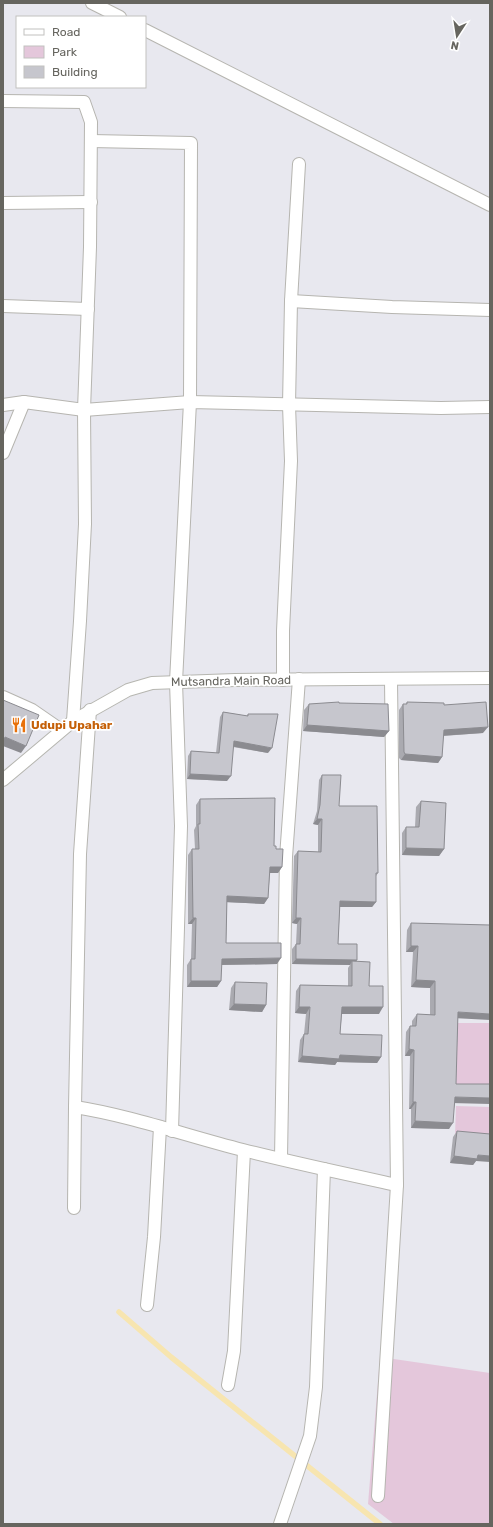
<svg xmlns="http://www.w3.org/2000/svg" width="493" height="1527" viewBox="0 0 493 1527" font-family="Rubik,sans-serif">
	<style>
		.green { fill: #e4c7db }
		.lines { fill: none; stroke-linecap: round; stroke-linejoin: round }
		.stream { stroke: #f7e5b0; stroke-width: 5.5 }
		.street-casing { stroke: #b6b5b0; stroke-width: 14 }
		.secondary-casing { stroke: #b6b6b0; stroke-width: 14 }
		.street { stroke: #fff; stroke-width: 12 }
		.secondary { stroke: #fff; stroke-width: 12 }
		.wall { fill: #aaaab0 }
		.shaded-wall { fill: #8b8b90 }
		.building { fill: #c6c6cd; stroke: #8b8b90 }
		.labels { text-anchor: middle; stroke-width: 3.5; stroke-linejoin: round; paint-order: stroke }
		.street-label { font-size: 12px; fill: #66655f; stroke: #fff }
		.food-label { font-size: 12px; font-weight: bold; fill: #c56008; stroke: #fff; text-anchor: start }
	</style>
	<rect width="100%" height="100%" fill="#e8e8ef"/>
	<!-- green -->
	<g class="green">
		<polygon points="454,1023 490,1023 490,1088 452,1087"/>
		<polygon points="456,1106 490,1107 490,1137 455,1136"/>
		<polygon points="380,1357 490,1373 490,1524 394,1524 368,1504"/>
	</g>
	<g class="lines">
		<!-- stream -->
		<polyline class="stream" points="119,1312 171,1357 380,1524"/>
		<defs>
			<g id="street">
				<polyline points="92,3 120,17"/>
				<polyline points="145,30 490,205"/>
				<polyline points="3,101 84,102 91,122 90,247 84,410 85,524 80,621 73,721"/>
				<polyline points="91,141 191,143 190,402 176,682 181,826 172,1131"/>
				<polyline points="3,203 91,202"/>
				<polyline points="291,301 392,307 490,310"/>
				<polyline points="3,306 88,309"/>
				<polyline points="3,405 24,402 84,410 190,402 441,408 490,407"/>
				<polyline points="3,453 24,402"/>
				<polyline points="283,680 283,631 291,461 289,405 291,301 299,164"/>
				<polyline points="3,697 32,710 61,730"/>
				<path d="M 75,1107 C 132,1116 187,1136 243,1150 C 294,1163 346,1174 397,1185"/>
				<polyline points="281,1158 286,857 299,679"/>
				<polyline points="74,1208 75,1107 80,854 90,710"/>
				<polyline points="147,1305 154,1237 160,1127"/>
				<polyline points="228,1385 234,1351 244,1151"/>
				<polyline points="378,1496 397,1185 391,680"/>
				<polyline points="280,1524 310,1436 316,1387 324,1169"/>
			</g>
			<polyline id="secondary" points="3,780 73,721 128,690 152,683 235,680 490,678"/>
		</defs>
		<!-- street casing -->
		<use href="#street" class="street-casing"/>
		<!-- secondary casing -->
		<use href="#secondary" class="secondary-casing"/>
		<!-- street -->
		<use href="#street" class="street"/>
		<!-- secondary -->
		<use href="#secondary" class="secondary"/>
	</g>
	<!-- wall -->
	<g class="wall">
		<polygon points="407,702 444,705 483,733 443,736 442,757 438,763 401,760 399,758 399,710 403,704 406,704"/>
		<polygon points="309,704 389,731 384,737 303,731 304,710"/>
		<polygon points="223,712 247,716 248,714 268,753 233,747 227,781 187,779 188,756 191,751 216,753 220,717"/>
		<polygon points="322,775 339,806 378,873 376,876 376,902 372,907 340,907 338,944 357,960 356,961 369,986 379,1014 342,1014 340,1034 381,1057 377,1063 337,1062 335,1065 298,1062 300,1040 304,1034 306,1014 295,1013 296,991 300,985 348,986 348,968 350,965 292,964 292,949 296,944 297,924 292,923 294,856 298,851 318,852 318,825 313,824 317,811 319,780"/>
		<polygon points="200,799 274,846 276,849 282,867 278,873 270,873 268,898 264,904 227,902 226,943 277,964 221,965 221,981 217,987 187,987 187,965 191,959 192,924 188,924 188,855 192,849 195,849 194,830 196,826 196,805"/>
		<polygon points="421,801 444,849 439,856 402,855 402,833 406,827 415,827 416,807"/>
		<polygon points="411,923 458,1018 455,1104 449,1129 411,1128 411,1109 409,1109 410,1056 405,1056 406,1032 410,1026 412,1026 412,1021 417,1014 430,1015 430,988 411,987 413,952 406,952 407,930"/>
		<polygon points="235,982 266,1005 262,1012 229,1010 231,988"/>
		<polygon points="457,1131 476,1161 473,1165 450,1163 453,1137"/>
	</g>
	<!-- shaded-wall -->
	<g class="shaded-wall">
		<polygon points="307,725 389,731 384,737 303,731"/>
		<polygon points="488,727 483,733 439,736 444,730"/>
		<polygon points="5,737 26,746 21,753 3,746 3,740"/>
		<polygon points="234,741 272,748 268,753 230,746"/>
		<polygon points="405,754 442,757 438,763 401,760"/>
		<polygon points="190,774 231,776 227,781 187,779"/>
		<polygon points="317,819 322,819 318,825 313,824"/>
		<polygon points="406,848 444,849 439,856 402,855"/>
		<polygon points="270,867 282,867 278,873 266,873"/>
		<polygon points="227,896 268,898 264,904 223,902"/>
		<polygon points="340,901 376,902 372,907 336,907"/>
		<polygon points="193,918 196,918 192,924 188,924"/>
		<polygon points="296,918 301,918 297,924 292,923"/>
		<polygon points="411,946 418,946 413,952 406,952"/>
		<polygon points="281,958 277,964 218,965 222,959"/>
		<polygon points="296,959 357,960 353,965 352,961 350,965 292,964"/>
		<polygon points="416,980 435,981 430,988 411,987"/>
		<polygon points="191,981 221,981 217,987 187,987"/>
		<polygon points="234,1004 266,1005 262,1012 229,1010"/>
		<polygon points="299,1007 310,1007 306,1014 295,1013"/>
		<polygon points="342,1007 383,1007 379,1014 338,1014"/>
		<polygon points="458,1012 490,1014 490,1020 453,1018"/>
		<polygon points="409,1049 414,1050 410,1056 405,1056"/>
		<polygon points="340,1055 381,1057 377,1063 337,1062 335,1065 298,1062 302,1056"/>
		<polygon points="455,1097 490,1098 490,1104 451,1103"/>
		<polygon points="413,1102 416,1102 411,1109 409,1109"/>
		<polygon points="415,1121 453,1123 449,1129 411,1128"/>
		<polygon points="478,1155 490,1156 490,1162 476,1161 473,1165 450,1163 454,1156"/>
	</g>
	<!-- building -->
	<g class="building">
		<polygon points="3,700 39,715 26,746 5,737 3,742"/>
		<polygon points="339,702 339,703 388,704 389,731 307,725 309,704"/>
		<polygon points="407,702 444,703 444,705 486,702 488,727 444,730 442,757 405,754 404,752 403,704 407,704"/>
		<polygon points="223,712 248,716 248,714 278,714 272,748 234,741 231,776 190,774 191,751 219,753"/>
		<polygon points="322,775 341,775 339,806 377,806 378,873 376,873 376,902 340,901 338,944 357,944 357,960 296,959 296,944 300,944 301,918 296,918 298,851 321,852 322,819 317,819 320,805"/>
		<polygon points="275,798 274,846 276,846 276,849 283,849 282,867 270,867 268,898 227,896 226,943 281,943 281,958 222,959 221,981 191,981 191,959 195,959 196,918 193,918 192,849 199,849 198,824 200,824 200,799"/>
		<polygon points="421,801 446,803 444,849 406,848 406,827 419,827"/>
		<polygon points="411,923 490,925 490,1014 458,1012 456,1084 490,1084 490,1098 455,1097 453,1123 415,1121 416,1102 413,1102 414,1050 409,1049 410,1026 416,1026 417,1014 435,1015 435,981 416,980 418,946 411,946"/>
		<polygon points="352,961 370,962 369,986 383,986 383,1007 342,1007 340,1034 382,1035 381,1057 340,1055 339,1059 302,1056 304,1034 308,1034 310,1007 299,1007 300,985 352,986"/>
		<polygon points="235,982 267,983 266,1005 234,1004"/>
		<polygon points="457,1131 490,1134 490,1156 478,1155 477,1159 454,1156"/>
	</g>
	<!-- icons -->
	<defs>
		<symbol id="restaurant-bare" viewBox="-9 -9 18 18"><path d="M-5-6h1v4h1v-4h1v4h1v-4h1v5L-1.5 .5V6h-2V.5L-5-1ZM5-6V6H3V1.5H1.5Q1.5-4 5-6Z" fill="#e8710a" stroke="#fff" stroke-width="2.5" paint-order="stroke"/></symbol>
	</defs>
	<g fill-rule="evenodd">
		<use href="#restaurant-bare" x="8" y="714" width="22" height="22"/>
	</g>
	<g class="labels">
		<!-- street labels -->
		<g class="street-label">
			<text transform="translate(231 681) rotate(-1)" y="4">Mutsandra Main Road</text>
		</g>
		<!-- food labels -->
		<g class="food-label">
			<text x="31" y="729">Udupi Upahar</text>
		</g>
	</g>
	<!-- border -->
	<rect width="493" height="1527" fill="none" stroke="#66655f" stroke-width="8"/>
	<!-- legend -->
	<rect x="16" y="16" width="130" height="72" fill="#ffffff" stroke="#c2c1bf"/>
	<rect x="24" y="29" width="20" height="6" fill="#ffffff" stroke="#c2c1bf"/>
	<text x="52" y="36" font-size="12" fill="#66655f">Road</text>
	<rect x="24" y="46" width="20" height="12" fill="#e4c7db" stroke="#c2c1bf"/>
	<text x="52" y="56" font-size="12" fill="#66655f">Park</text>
	<rect x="24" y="66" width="20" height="12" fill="#c6c6cd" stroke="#c2c1bf"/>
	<text x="52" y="76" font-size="12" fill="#66655f">Building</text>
	<!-- north arrow -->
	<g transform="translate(457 36) rotate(192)" stroke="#ffffff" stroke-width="3" paint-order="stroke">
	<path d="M0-3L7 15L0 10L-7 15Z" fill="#66655f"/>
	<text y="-6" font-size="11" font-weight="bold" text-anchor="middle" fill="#66655f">N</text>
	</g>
</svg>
